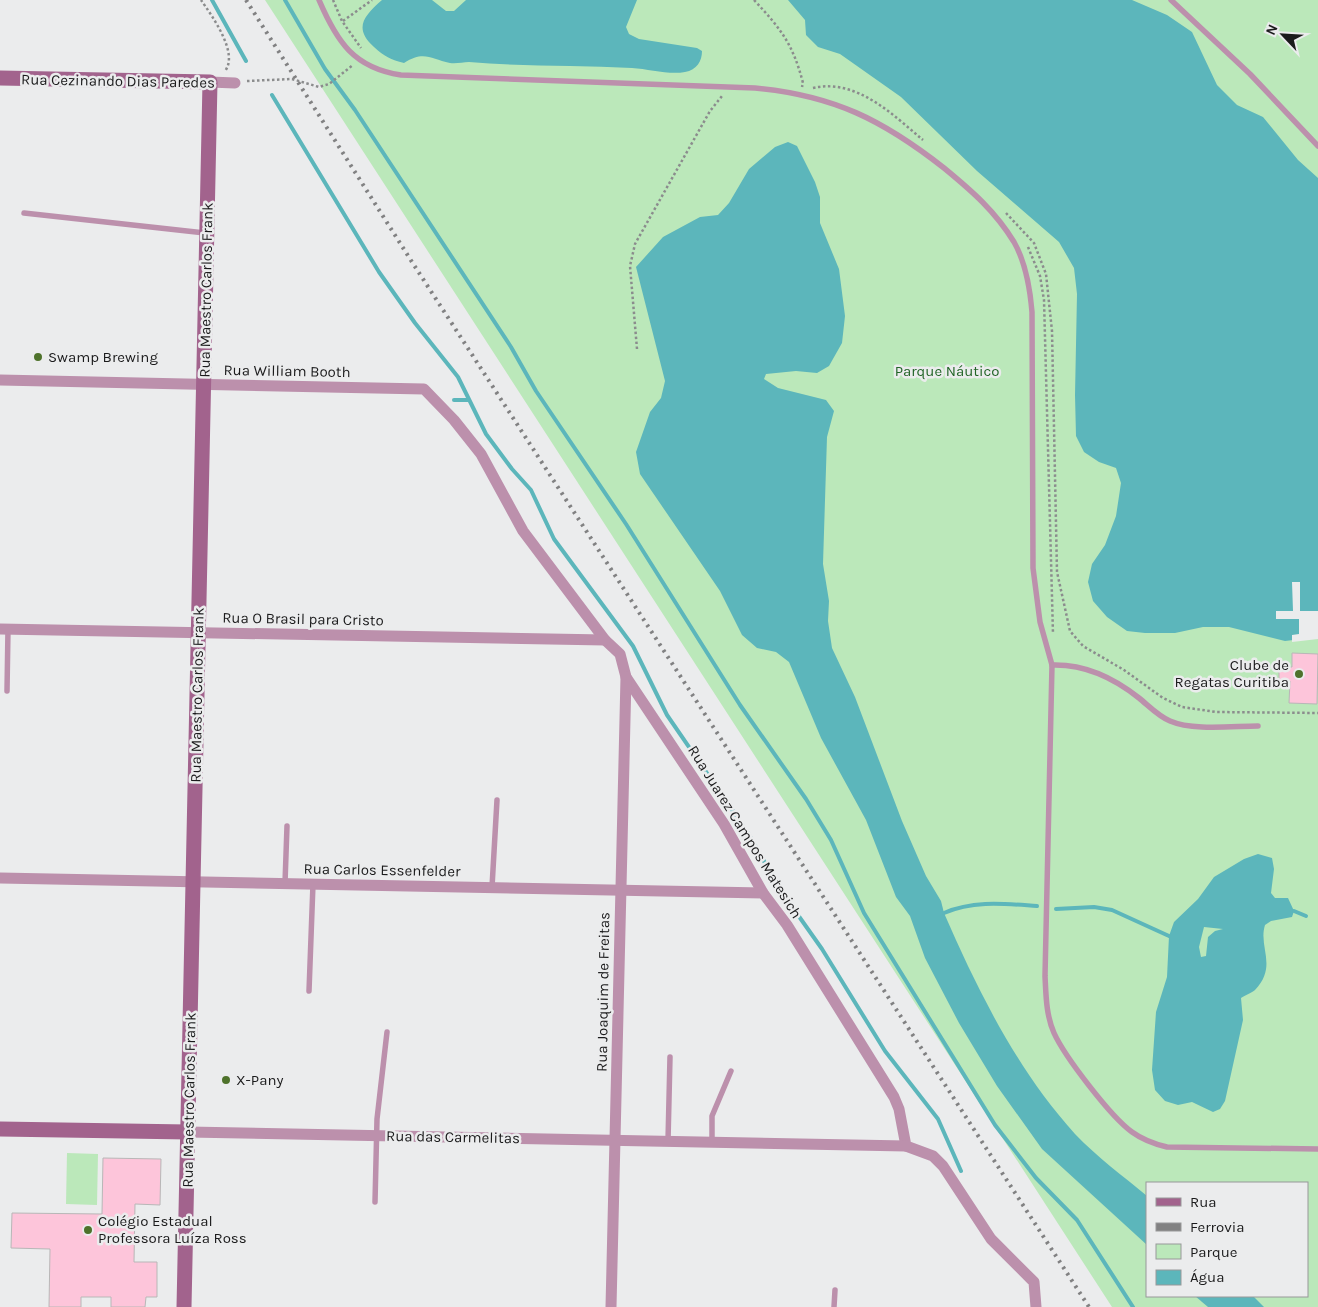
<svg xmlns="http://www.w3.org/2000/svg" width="1318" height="1307" viewBox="0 0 1318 1307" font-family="Karla,sans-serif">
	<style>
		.green { fill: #bbe8ba; fill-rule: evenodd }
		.water { fill: #5cb6bb; fill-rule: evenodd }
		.pier { fill: #ebeced }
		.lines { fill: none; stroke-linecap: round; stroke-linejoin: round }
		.stream { stroke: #5cb6bb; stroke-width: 4 }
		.building { fill: #fdc5da; stroke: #b8b7b7 }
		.path { stroke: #8b8c8d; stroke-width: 2.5; stroke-dasharray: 2.5 2.5; stroke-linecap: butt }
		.lane { stroke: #bc90ac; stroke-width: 5.5 }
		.street { stroke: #bc90ac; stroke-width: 11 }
		.secondary { stroke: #a2638d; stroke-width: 15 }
		.rail { stroke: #818182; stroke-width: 4; stroke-dasharray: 2.5 5; stroke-linecap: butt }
		.poi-dot { fill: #4e722b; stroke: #ebeced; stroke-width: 2 }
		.labels { text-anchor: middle; stroke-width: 5; stroke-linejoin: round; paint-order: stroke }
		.street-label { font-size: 15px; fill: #1b1b1c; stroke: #ebeced }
		.poi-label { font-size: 15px; fill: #1b1b1c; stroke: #ebeced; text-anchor: start }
		.park-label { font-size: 15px; fill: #226527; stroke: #ebeced }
	</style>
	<rect width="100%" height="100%" fill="#ebeced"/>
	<!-- green -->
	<g class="green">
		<path d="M 265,0 L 1318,0 L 1318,1307 L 1112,1307 ZM 1147,1183 L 1307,1183 L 1307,1296 L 1147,1296 Z"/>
		<polygon points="67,1153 98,1154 97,1205 66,1204"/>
	</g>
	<!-- water -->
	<g class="water">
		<path d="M 382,0 L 432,0 L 446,11 L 454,11 L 466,0 L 637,0 L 626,27 L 629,34 L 639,39 L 697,48 L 702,51 C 702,61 697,70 685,72 C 669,75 649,69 632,68 C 578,65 524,67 469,62 C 463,62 456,64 450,63 C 431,59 424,50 404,63 C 391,60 384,56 374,47 C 353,28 364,16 382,0 Z"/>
		<polygon points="788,0 1132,0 1167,15 1192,32 1217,85 1237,105 1263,117 1298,160 1318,178 1318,637 1285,641 1229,627 1203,627 1175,633 1145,633 1127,631 1107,617 1093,601 1088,582 1092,564 1105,545 1116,516 1121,483 1116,468 1099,462 1084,452 1076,436 1075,395 1077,294 1074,268 1059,242 977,171 901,97 840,54 818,47 806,35 805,20"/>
		<path d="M 788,142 L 797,146 L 815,182 L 820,197 L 820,223 L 839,269 L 845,316 L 842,343 L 829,366 L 817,373 L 796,371 L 766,374 L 764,379 L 778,388 L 826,400 L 834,411 L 827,437 L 823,564 L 829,601 L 828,621 L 832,648 L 855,697 L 902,821 L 926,876 L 941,901 L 944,913 C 978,991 1017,1070 1075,1134 C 1097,1157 1123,1176 1147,1196 L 1147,1245 L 1042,1149 L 997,1086 L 959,1023 L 925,958 L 910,916 L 896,897 L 866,820 L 821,738 L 789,662 L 776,652 L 757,648 L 742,635 L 720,591 L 640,474 L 636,452 L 650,412 L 661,398 L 665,381 L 636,267 L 663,237 L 700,217 L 718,215 L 729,203 L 749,169 L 775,147 Z"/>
		<path d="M 1258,854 L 1272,858 L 1274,869 L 1271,893 L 1275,898 L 1288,898 L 1294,911 L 1292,917 L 1271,921 L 1265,925 C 1258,947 1278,966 1255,990 C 1252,993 1245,995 1241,998 L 1243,1020 L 1225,1101 L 1220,1109 L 1213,1112 L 1192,1102 L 1178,1105 L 1165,1101 L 1155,1090 L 1152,1070 L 1156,1012 L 1167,977 L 1169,936 L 1174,922 L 1198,899 L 1214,877 L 1244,859 ZM 1204,927 L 1223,929 L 1215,931 L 1208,937 L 1206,956 L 1201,957 L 1199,947 Z"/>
		<polygon points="1195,1296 1253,1296 1264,1307 1208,1307"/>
	</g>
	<!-- pier -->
	<polygon class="pier" points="1292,582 1300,582 1300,611 1318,611 1318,639 1292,642 1292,635 1299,634 1299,619 1276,619 1276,611 1293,611"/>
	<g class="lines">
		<!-- stream -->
		<g class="stream">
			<polyline points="212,0 246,61"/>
			<polyline points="285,0 325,69 355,110 511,347 536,391 626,524 740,705 806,799 831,840 864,913 995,1125 1036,1178 1077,1220 1133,1307"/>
			<polyline points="272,95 379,272 415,323 458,377 486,434 512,469 531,490 554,539 633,646 667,715 748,833 781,891 822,949 885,1051 938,1119 961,1171"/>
			<polyline points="454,400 468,400"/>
			<polyline points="1056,909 1094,907 1112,910 1169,936"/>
			<polyline points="1294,911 1306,916"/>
			<path d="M 944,913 C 974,900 1006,904 1037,906"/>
		</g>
	</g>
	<!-- building -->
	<g class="building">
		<polygon points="1292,653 1318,654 1317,704 1289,703 1290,681 1279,681 1279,667 1292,667"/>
		<polygon points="103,1158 161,1159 160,1205 135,1204 134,1262 157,1262 157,1297 146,1297 145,1307 111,1307 111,1297 81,1297 81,1307 49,1307 50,1249 11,1248 12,1213 102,1214"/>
	</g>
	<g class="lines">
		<!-- path -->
		<g class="path">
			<path d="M 201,0 C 212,16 239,53 225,71"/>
			<polyline points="333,0 342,21 361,48"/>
			<path d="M 754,0 C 781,29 793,44 803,83 L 802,87"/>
			<polyline points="343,21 372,0"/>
			<polyline points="247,81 292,79 319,87 329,84 353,65"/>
			<path d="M 813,88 C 857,78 893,115 923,140"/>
			<polyline points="1006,213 1034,243 1046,274 1052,331 1057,572 1070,631 1083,646 1124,670 1163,698 1182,707 1216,712 1318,713"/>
			<polyline points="1028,247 1040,276 1044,300 1053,634"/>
			<polyline points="637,349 630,266 635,244 710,111 722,96"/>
		</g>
		<!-- lane -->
		<g class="lane">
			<path d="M 319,0 C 337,42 354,68 401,75 L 755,88 C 833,95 883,120 944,168 C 972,191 995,211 1014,242 C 1026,263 1030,288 1032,312 L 1033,568 L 1040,622 L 1052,665 L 1045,976 C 1046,995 1046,1015 1054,1033 C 1065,1057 1111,1117 1132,1132 C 1143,1140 1154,1144 1167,1147 L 1318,1149"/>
			<polyline points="1171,0 1250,74 1318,146"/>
			<polyline points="24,213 205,233"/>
			<path d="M 1052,665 C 1085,664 1114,678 1139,698 C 1149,706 1158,716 1170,721 C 1193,731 1233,726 1258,726"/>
			<polyline points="7,691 8,629"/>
			<polyline points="285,883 287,826"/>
			<polyline points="492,887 497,800"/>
			<polyline points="309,991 313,884"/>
			<polyline points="668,1141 670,1057"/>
			<polyline points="712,1142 712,1116 731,1071"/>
			<polyline points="375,1202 377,1119 387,1032"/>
			<polyline points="834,1307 835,1290"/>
		</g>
		<!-- street -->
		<g class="street">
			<polyline points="210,82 235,83"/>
			<polyline points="0,380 424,389 454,420 481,454 523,531 605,640 620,654 626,677 724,824 763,893 787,925 894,1097 899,1109 906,1146 933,1156 943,1166 991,1239 1034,1282 1036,1307"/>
			<polyline points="0,629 605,640"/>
			<polyline points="0,878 763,893"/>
			<polyline points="188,1132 906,1146"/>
			<polyline points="611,1307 626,677"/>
		</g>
		<!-- secondary -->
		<g class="secondary">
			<polyline points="0,78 210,82 184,1307"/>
			<polyline points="0,1129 188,1132"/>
		</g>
		<!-- rail -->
		<polyline class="rail" points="246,0 412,262 1089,1307"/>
	</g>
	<!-- markers -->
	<g class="poi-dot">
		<circle cx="38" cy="357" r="5"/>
		<circle cx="1299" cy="674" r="5"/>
		<circle cx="226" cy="1080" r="5"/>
		<circle cx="88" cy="1230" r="5"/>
	</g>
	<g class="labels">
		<!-- street labels -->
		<g class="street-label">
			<text transform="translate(118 81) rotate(1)" y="5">Rua Cezinando Dias Paredes</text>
			<text transform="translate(206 290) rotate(-89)" y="5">Rua Maestro Carlos Frank</text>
			<text transform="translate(287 371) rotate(1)" y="5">Rua William Booth</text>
			<text transform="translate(303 619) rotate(1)" y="5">Rua O Brasil para Cristo</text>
			<text transform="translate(197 695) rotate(-89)" y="5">Rua Maestro Carlos Frank</text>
			<text transform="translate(745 832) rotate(58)" y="5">Rua Juarez Campos Matesich</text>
			<text transform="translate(382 870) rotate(1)" y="5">Rua Carlos Essenfelder</text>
			<text transform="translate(603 992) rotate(-89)" y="5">Rua Joaquim de Freitas</text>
			<text transform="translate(189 1100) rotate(-89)" y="5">Rua Maestro Carlos Frank</text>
			<text transform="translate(453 1137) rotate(1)" y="5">Rua das Carmelitas</text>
		</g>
		<!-- poi labels -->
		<g class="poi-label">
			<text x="48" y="362">Swamp Brewing</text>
			<text x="1289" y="670" text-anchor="end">Clube de<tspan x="1289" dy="17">Regatas Curitiba</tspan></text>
			<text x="236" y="1085">X-Pany</text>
			<text x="98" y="1226">Colégio Estadual<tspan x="98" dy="17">Professora Luíza Ross</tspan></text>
		</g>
		<!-- park labels -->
		<g class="park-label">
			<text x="947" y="376">Parque Náutico</text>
		</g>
	</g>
	<!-- legend -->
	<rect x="1146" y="1182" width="162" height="115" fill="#ebeced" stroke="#989899"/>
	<rect x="1156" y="1198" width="25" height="8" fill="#a2638d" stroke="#989899"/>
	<text x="1190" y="1207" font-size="15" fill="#1b1b1c">Rua</text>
	<rect x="1156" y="1223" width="25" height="8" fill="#818182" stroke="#989899"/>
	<text x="1190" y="1232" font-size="15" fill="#1b1b1c">Ferrovia</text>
	<rect x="1156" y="1244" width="25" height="15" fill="#bbe8ba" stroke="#989899"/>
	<text x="1190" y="1257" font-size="15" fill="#1b1b1c">Parque</text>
	<rect x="1156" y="1270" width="25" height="15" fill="#5cb6bb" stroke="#989899"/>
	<text x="1190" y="1282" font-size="15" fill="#1b1b1c">Água</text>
	<!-- north arrow -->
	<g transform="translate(1283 35) rotate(295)" stroke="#ebeced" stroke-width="4" paint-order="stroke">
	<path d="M0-4L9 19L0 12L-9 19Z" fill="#1b1b1c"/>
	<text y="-8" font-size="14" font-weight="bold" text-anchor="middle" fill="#1b1b1c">N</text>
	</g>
</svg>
